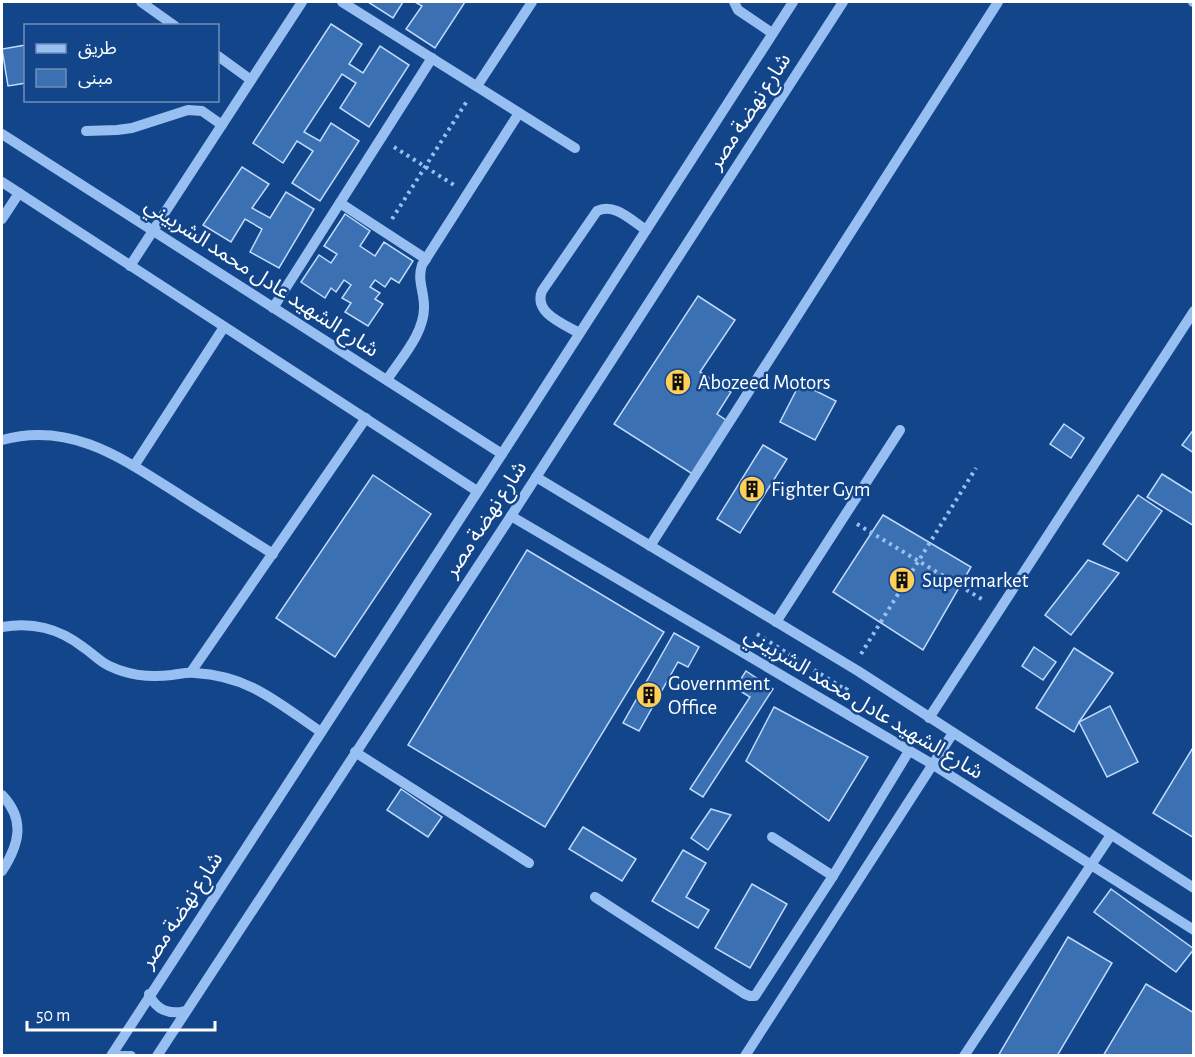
<svg xmlns="http://www.w3.org/2000/svg" width="1195" height="1057" viewBox="0 0 1195 1057" font-family="'Alegreya Sans','Noto Sans Arabic',sans-serif">
	<style>
		.building { fill: #3b70b3; stroke: #bfdafc; stroke-width: 1.5 }
		.lines { fill: none; stroke-linecap: round; stroke-linejoin: round }
		.path { stroke: #98bff1; stroke-width: 4; stroke-dasharray: 3 4.5; stroke-linecap: butt }
		.minor { stroke: #98bff1; stroke-width: 10 }
		.labels { text-anchor: middle; stroke-width: 5; stroke-linejoin: round; paint-order: stroke }
		.street-label { font-size: 21px; fill: #fff; stroke: #12458a }
		.poi-label { font-size: 21px; fill: #fff; stroke: #12458a; text-anchor: start }
	</style>
	<rect width="100%" height="100%" fill="#12458a"/>
	<!-- building -->
	<g class="building">
		<polygon points="368,2 403,2 393,18"/>
		<polygon points="415,2 465,2 435,48 406,29 422,6"/>
		<polygon points="331,24 362,44 349,64 363,73 380,46 409,65 369,127 340,108 356,83 342,74 304,132 320,141 331,123 359,141 320,201 292,183 313,151 297,141 283,163 253,143"/>
		<polygon points="26,45 26,83 8,86 2,49"/>
		<polygon points="242,167 269,184 252,208 270,218 286,192 314,209 279,268 250,252 262,229 245,219 231,242 203,225"/>
		<polygon points="345,214 370,231 360,246 375,256 384,242 413,261 399,283 391,278 385,287 375,280 370,287 380,293 375,299 383,304 368,326 345,312 351,303 342,298 351,285 344,280 336,292 331,288 325,298 301,282 319,255 331,263 337,254 324,246"/>
		<polygon points="698,296 735,320 700,372 731,392 717,414 729,422 694,475 614,424"/>
		<polygon points="800,383 836,401 815,440 780,422"/>
		<polygon points="1064,424 1084,438 1071,458 1050,444"/>
		<polygon points="1194,429 1194,453 1182,445"/>
		<polygon points="763,445 787,459 740,533 717,519"/>
		<polygon points="1162,474 1194,494 1194,526 1147,497"/>
		<polygon points="373,475 431,514 335,657 276,618"/>
		<polygon points="1138,495 1162,511 1127,561 1103,544"/>
		<polygon points="883,515 971,567 923,650 833,592"/>
		<polygon points="527,550 664,632 545,827 408,745"/>
		<polygon points="1088,560 1119,573 1071,635 1045,615"/>
		<polygon points="674,633 699,647 688,667 678,662 639,731 623,723"/>
		<polygon points="1034,647 1056,662 1043,680 1022,666"/>
		<polygon points="1074,648 1113,673 1079,722 1074,732 1036,708"/>
		<polygon points="746,671 773,689 703,797 690,789 750,697 735,688"/>
		<polygon points="1110,706 1138,762 1107,777 1079,722"/>
		<polygon points="774,707 868,757 829,821 746,761"/>
		<polygon points="1194,746 1194,838 1153,813"/>
		<polygon points="401,789 442,817 428,837 387,810"/>
		<polygon points="711,809 731,815 708,850 691,838"/>
		<polygon points="583,827 636,859 622,881 569,849"/>
		<polygon points="683,850 706,863 686,897 709,910 698,928 652,901"/>
		<polygon points="752,884 787,904 750,968 715,948"/>
		<polygon points="1111,889 1194,949 1176,972 1094,912"/>
		<polygon points="1068,937 1112,963 1057,1056 998,1056"/>
		<polygon points="1146,984 1194,1013 1194,1056 1103,1056"/>
	</g>
	<g class="lines">
		<!-- path -->
		<g class="path">
			<polyline points="394,147 454,185"/>
			<polyline points="392,219 467,101"/>
			<polyline points="857,524 985,601"/>
			<polyline points="757,634 846,690 848,686"/>
			<polyline points="861,654 976,468"/>
		</g>
		<!-- minor -->
		<g class="minor">
			<polyline points="141,2 175,26"/>
			<polyline points="342,2 575,148"/>
			<polyline points="734,2 738,10 772,33"/>
			<polyline points="1193,2 1194,2"/>
			<polyline points="218,56 251,80"/>
			<polyline points="477,86 532,2"/>
			<polyline points="86,131 117,130 132,128 188,110 202,111 222,125"/>
			<polyline points="2,134 502,454"/>
			<polyline points="2,182 477,491"/>
			<polyline points="340,203 426,259"/>
			<polyline points="2,219 19,193"/>
			<polyline points="130,266 302,2"/>
			<polyline points="273,308 432,58"/>
			<path d="M 579,333 C 564,324 533,313 542,291 L 597,211 C 614,202 632,221 646,230"/>
			<path d="M 387,380 C 401,358 425,333 424,306 C 424,291 417,280 422,265 L 519,113"/>
			<path d="M 2,440 C 72,421 123,459 180,495 C 211,515 242,534 273,554"/>
			<polyline points="134,466 224,327"/>
			<polyline points="536,477 858,671 1194,888"/>
			<polyline points="511,516 932,764 1194,930"/>
			<polyline points="650,546 998,2"/>
			<polyline points="776,622 900,430"/>
			<path d="M 2,627 C 33,622 58,628 83,647 C 100,659 101,664 122,671 C 137,676 156,677 172,675 C 180,674 187,672 195,673 C 250,676 278,703 321,732"/>
			<polyline points="191,672 366,418"/>
			<polyline points="929,718 1194,311"/>
			<polyline points="355,752 529,863"/>
			<path d="M 2,795 C 26,820 19,845 2,871"/>
			<polyline points="772,837 833,876"/>
			<polyline points="595,897 745,994 750,996 755,996 833,876 909,751"/>
			<path d="M 149,994 C 156,1010 169,1015 185,1011"/>
			<polyline points="111,1056 502,454 793,2"/>
			<polyline points="116,1056 131,1056"/>
			<polyline points="157,1056 511,516 843,2"/>
			<polyline points="745,1056 953,733"/>
			<polyline points="964,1056 1111,835"/>
		</g>
	</g>
	<!-- icons -->
	<defs>
		<symbol id="building-disc" viewBox="-11 -11 22 22"><circle r="9.5" fill="#ffd058" stroke="#12458a"/><path d="M-4-6H4V6H1V3H-1V6H-4ZM-2.5-4.3h1.7v1.8h-1.7ZM.8-4.3h1.7v1.8H.8ZM-2.5-1h1.7V.8h-1.7ZM.8-1h1.7V.8H.8Z" fill="#111"/></symbol>
	</defs>
	<g fill-rule="evenodd">
		<use href="#building-disc" x="663" y="367" width="30" height="30"/>
		<use href="#building-disc" x="737" y="474" width="30" height="30"/>
		<use href="#building-disc" x="887" y="565" width="30" height="30"/>
		<use href="#building-disc" x="634" y="680" width="30" height="30"/>
	</g>
	<g class="labels">
		<!-- street labels -->
		<g class="street-label">
			<text transform="translate(749 111) rotate(-57)" y="7">شارع نهضة مصر</text>
			<text transform="translate(262 277) rotate(33)" y="7">شارع الشهيد عادل محمد الشربيني</text>
			<text transform="translate(485 519) rotate(-57)" y="7">شارع نهضة مصر</text>
			<text transform="translate(864 703) rotate(31)" y="7">شارع الشهيد عادل محمد الشربيني</text>
			<text transform="translate(181 910) rotate(-57)" y="7">شارع نهضة مصر</text>
		</g>
		<!-- poi labels -->
		<g class="poi-label">
			<text x="698" y="389">Abozeed Motors</text>
			<text x="771" y="496">Fighter Gym</text>
			<text x="922" y="587">Supermarket</text>
			<text x="668" y="690">Government<tspan x="668" dy="24">Office</tspan></text>
		</g>
	</g>
	<!-- border -->
	<rect width="1195" height="1057" fill="none" stroke="#ffffff" stroke-width="6"/>
	<!-- legend -->
	<rect x="24" y="24" width="195" height="78" fill="#12458a" stroke="#718fb9" stroke-width="1.5"/>
	<rect x="36" y="44" width="30" height="9" fill="#98bff1" stroke="#718fb9" stroke-width="1.5"/>
	<text x="78" y="54" font-size="18" fill="#ffffff">طريق</text>
	<rect x="36" y="69" width="30" height="18" fill="#3b70b3" stroke="#718fb9" stroke-width="1.5"/>
	<text x="78" y="84" font-size="18" fill="#ffffff">مبنى</text>
	<!-- scale -->
	<path d="M27 1021v9h188v-9" fill="none" stroke="#ffffff" stroke-width="3"/>
	<text x="36" y="1021" font-size="18" fill="#ffffff" stroke="#12458a" stroke-width="4.5" paint-order="stroke">50 m</text>
</svg>
